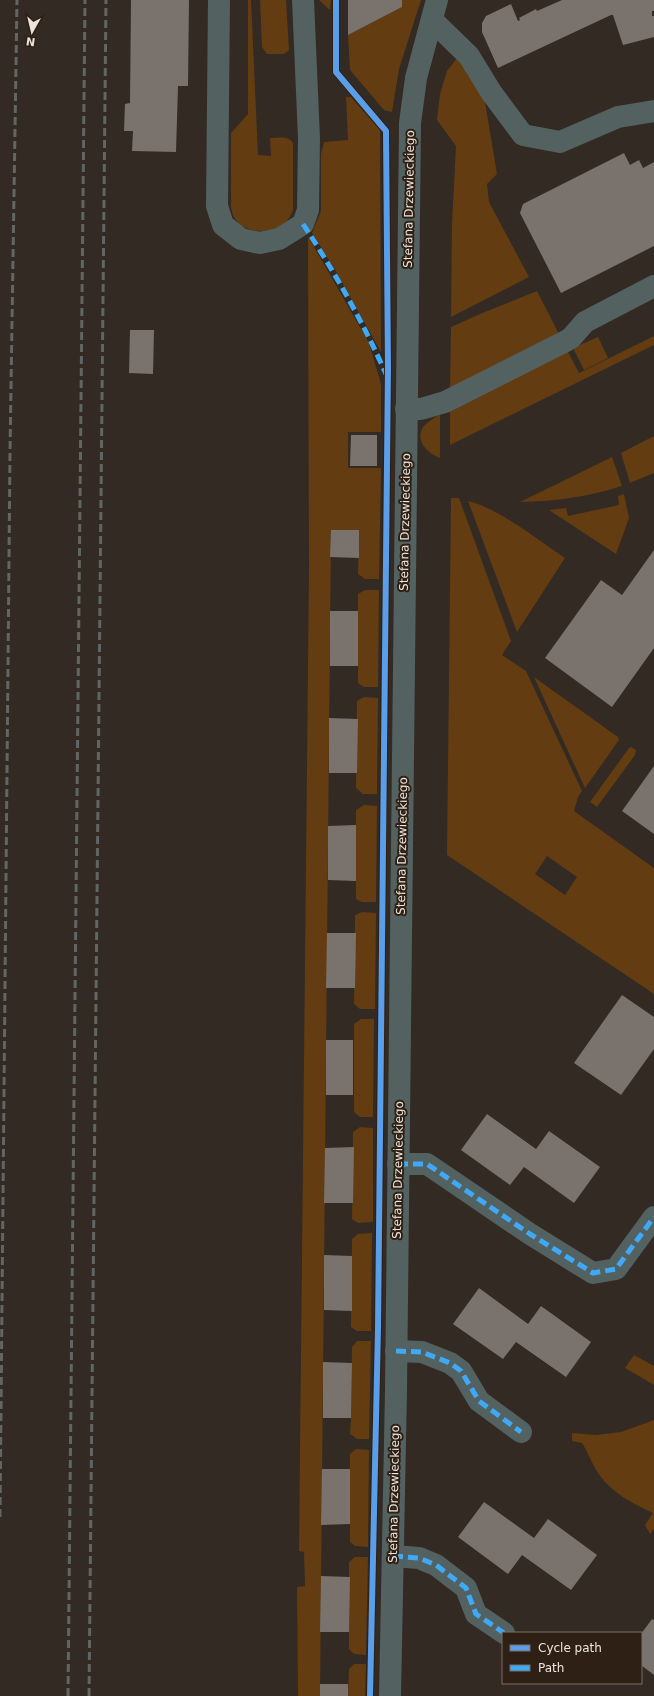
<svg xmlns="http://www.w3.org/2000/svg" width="654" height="1696" viewBox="0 0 654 1696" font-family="'DejaVu Sans',sans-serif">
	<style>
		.green { fill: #633c11; fill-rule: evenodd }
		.building { fill: #7a736d }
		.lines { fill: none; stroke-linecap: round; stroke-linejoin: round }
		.minor { stroke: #536160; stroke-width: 22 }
		.rail { stroke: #626663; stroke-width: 3; stroke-dasharray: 8 4; stroke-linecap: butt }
		.quiet { stroke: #3fa9f5; stroke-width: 5; stroke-dasharray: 10 5; stroke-linecap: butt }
		.cycleway-casing { stroke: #2e2014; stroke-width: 8 }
		.cycleway { stroke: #5a9eea; stroke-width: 6 }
		.labels { text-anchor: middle; stroke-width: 4; stroke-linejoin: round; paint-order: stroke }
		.street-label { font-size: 12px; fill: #ede4dc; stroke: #2e2014 }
	</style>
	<rect width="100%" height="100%" fill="#322a23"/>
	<!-- green -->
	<g class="green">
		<path d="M 248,0 L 251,0 L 258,155 L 271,156 L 270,138 C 279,138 288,135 293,143 L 293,210 C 290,217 286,225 278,228 C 266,233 245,232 237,221 C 233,217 232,212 231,207 L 231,133 L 248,114 Z"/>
		<polygon points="260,0 286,0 289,50 284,54 267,54 262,47"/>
		<polygon points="319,0 331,0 330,10"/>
		<polygon points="402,0 421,0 399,69 392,112 384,110 350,70 348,35 402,7"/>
		<polygon points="457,58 484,96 497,174 487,184 489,202 529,277 451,317 452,223 456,146 437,120 440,94 447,71"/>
		<polygon points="346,97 351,97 380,130 381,352 334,268 312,233 321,211 321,154 324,142 348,140"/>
		<polygon points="309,238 369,343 381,384 381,432 348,432 348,468 381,468 379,579 365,579 358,574 359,530 331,530 320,1696 298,1696 297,1587 305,1586 304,1552 299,1551 309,569 308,239"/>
		<polygon points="537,291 559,334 450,390 451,327 480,314"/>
		<polygon points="654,336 654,345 450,445 450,409 566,348 579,373"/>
		<polygon points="598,337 608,358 584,370 573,348"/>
		<path d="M 440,414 L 440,458 C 429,454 414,441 423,427 C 427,422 434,418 440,414 Z"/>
		<polygon points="654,436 654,473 630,483 621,453"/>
		<path d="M 612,457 L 622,486 C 588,497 556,501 520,502 Z"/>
		<polygon points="624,494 629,518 616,554 549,510 566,508 568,516 619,505 618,496"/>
		<path d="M 451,498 L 459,498 L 511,641 L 502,655 L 526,671 L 582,791 L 578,797 L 574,811 L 654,868 L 654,994 L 447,855 ZM 547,856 L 577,877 L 565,895 L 535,874 Z"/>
		<path d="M 468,501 C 498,508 538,540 565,558 L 517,632 Z"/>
		<polygon points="365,590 379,590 378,687 364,687 358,683 358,594"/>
		<polygon points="534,677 618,737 619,740 585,788"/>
		<polygon points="364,697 378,698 377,794 363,794 356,788 357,701"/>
		<polygon points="631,747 636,750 635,755 597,807 590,802 629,748"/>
		<polygon points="364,805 377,806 376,902 362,902 356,899 356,810"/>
		<polygon points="362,912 376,913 375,1009 360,1009 354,1004 355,915"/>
		<polygon points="361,1019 374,1019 373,1117 360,1117 354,1112 354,1024"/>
		<polygon points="360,1127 373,1128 373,1222 358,1223 352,1219 353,1132"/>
		<polygon points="372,1233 371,1331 357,1331 351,1327 352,1239 358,1234"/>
		<polygon points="357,1341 371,1341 369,1439 357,1439 350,1434 351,1418 352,1347"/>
		<polygon points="634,1355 654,1366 654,1385 625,1368"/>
		<path d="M 654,1420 L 654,1529 L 650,1534 L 645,1525 L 653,1513 C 631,1503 609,1491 596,1470 C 591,1461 587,1451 582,1443 L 572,1441 L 572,1433 L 596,1435 L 621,1432 Z"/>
		<polygon points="356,1449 369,1450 368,1547 355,1546 350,1542 350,1454"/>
		<polygon points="355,1557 368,1557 366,1655 354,1654 349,1649 349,1562"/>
		<polygon points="354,1664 366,1664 365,1696 348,1696 349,1669"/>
	</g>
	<!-- building -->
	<g class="building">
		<polygon points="131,0 189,0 188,86 178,86 176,152 132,151 133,131 124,131 125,104 130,103"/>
		<polygon points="348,0 402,0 402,7 348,35"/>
		<polygon points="562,0 654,0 654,11 652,11 652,16 654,16 654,37 623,45 613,15 611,15 498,68 482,32 482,23 486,16 511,4 518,21 520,20 519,18 536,9 537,11"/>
		<polygon points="624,153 630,165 639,160 643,168 654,162 654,246 561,293 520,213 523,204"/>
		<polygon points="130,330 154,330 153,374 129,373"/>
		<polygon points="351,435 377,435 377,466 350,466"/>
		<polygon points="331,530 359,530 359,558 330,557"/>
		<polygon points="654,550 654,648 612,707 545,658 601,580 622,595"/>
		<rect x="330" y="611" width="28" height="55"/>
		<polygon points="329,718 358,719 357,773 329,773"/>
		<polygon points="654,766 654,834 622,811"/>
		<polygon points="356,825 356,881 328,880 328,826"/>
		<polygon points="327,933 356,933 355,988 326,988"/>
		<polygon points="622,995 654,1017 654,1049 621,1095 574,1063"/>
		<rect x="326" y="1040" width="27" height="55"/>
		<polygon points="487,1114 536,1149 549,1131 600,1167 574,1203 524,1167 510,1185 461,1150"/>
		<polygon points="354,1147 353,1203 324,1203 325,1148"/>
		<polygon points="324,1255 352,1256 352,1311 324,1310"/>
		<polygon points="479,1288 528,1324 541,1306 591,1342 566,1377 516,1342 503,1359 453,1324"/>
		<polygon points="323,1362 352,1363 351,1418 323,1418"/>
		<polygon points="322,1469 350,1469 350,1524 321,1525"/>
		<polygon points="484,1502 534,1538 548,1519 597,1555 571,1590 522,1555 508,1574 458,1537"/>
		<polygon points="321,1576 350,1577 349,1632 320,1632"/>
		<polygon points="652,1619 654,1620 654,1675 641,1665 641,1634"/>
		<rect x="320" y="1684" width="28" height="12"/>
	</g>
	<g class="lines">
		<!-- minor -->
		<g class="minor">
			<polyline points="219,0 217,206 223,225 241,239 260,243 279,239 303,224 308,210 309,138 303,0"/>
			<polyline points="432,20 469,56 491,92 523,135 560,142 618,117 654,111"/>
			<polyline points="406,409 421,409 445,402 564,342 571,338 585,322 654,286"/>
			<polyline points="398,1164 427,1164 530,1234 593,1273 616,1269 654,1217"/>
			<polyline points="396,1351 422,1352 450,1363 461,1371 479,1401 521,1432"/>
			<polyline points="393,1556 419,1558 436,1565 466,1588 476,1614 504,1633"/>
			<polyline points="390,1696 396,1390 410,123 416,78 437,0"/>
		</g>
		<!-- rail -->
		<g class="rail">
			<polyline points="0,1517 10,452 17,0"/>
			<polyline points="68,1696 85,0"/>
			<polyline points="89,1696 106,0"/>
		</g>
		<!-- quiet -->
		<g class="quiet">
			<path d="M 303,224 C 334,271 363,322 386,374"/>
			<polyline points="398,1164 427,1164 530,1234 593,1273 616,1269 654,1217"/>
			<polyline points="396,1351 422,1352 450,1363 461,1371 479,1401 521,1432"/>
			<polyline points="393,1556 419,1558 436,1565 466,1588 476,1614 504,1633"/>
		</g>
		<defs>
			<polyline id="cycleway" points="336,0 336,72 386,131 388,368 378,1328 370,1696"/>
		</defs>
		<!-- cycleway casing -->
		<use href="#cycleway" class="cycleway-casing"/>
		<!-- cycleway -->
		<use href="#cycleway" class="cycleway"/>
	</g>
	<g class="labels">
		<!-- street labels -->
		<g class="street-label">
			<text transform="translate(409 199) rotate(-89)" y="4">Stefana Drzewieckiego</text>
			<text transform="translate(405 522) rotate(-89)" y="4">Stefana Drzewieckiego</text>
			<text transform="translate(402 846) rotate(-89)" y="4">Stefana Drzewieckiego</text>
			<text transform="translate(398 1170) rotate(-89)" y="4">Stefana Drzewieckiego</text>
			<text transform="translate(394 1494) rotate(-89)" y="4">Stefana Drzewieckiego</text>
		</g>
	</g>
	<!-- legend -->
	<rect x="502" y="1632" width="140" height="52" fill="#2e2014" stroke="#7a6e64"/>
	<rect x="510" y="1645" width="20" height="6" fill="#5a9eea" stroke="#7a6e64"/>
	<text x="538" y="1652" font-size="12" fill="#ede4dc">Cycle path</text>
	<rect x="510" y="1665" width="20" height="6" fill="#3fa9f5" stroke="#7a6e64"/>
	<text x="538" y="1672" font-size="12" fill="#ede4dc">Path</text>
	<!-- north arrow -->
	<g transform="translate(32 32) rotate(188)" stroke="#2e2014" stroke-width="3" paint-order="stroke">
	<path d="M0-3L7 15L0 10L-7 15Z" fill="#ede4dc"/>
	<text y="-6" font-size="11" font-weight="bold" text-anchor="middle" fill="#ede4dc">N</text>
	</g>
</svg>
